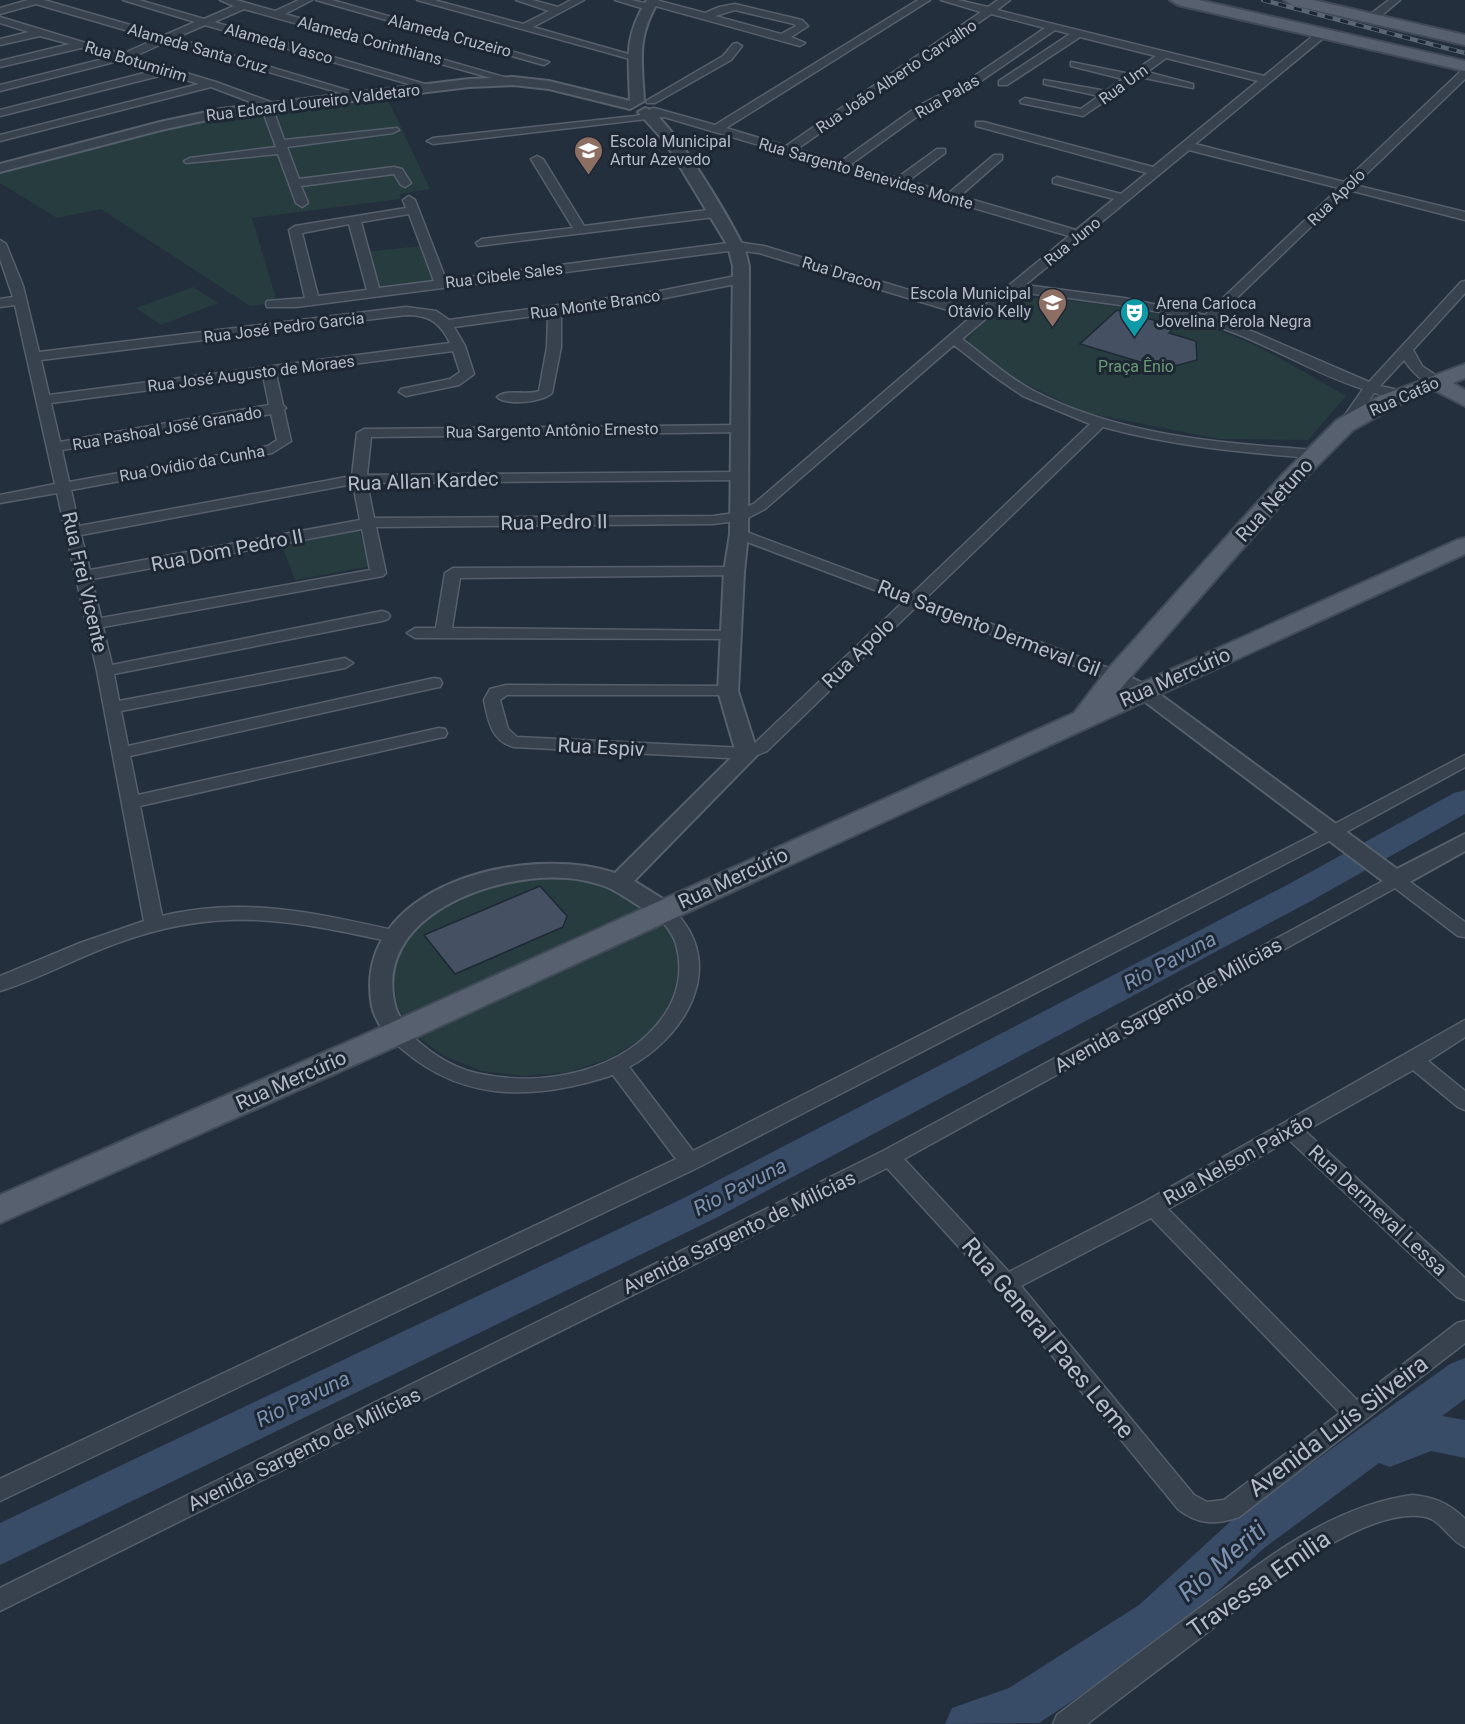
<svg xmlns="http://www.w3.org/2000/svg" width="1465" height="1724" viewBox="0 0 1465 1724" font-family="Roboto,sans-serif">
	<style>
		.green { fill: #263c3f }
		.lines { fill: none; stroke-linecap: round; stroke-linejoin: round }
		.river { fill: #394c67; fill-rule: evenodd }
		.building { fill: #455162; stroke: #1f2835; stroke-width: 1.5 }
		.minor-casing { stroke: #565f6c; stroke-width: 3 }
		.tertiary-casing { stroke: #565f6c; stroke-width: 4 }
		.primary-casing { stroke: #414a57; stroke-width: 4 }
		.minor { fill: #38414e; fill-rule: evenodd }
		.tertiary { fill: #38414e; fill-rule: evenodd }
		.primary { fill: #56606e; fill-rule: evenodd }
		.rail-casing { stroke: #5a6575; stroke-width: 4.5 }
		.rail { stroke: #1d2633; stroke-width: 3; stroke-dasharray: 8; stroke-linecap: butt }
		.labels { text-anchor: middle; stroke-width: 6; stroke-linejoin: round; paint-order: stroke }
		.far-street-label { font-size: 16px; fill: #b4bcc9; stroke: #1d2633 }
		.far-poi-label { font-size: 16px; fill: #b4bcc9; stroke: #1d2633; text-anchor: start }
		.far-park-label { font-size: 16px; fill: #6b9a76; stroke: #1d2633 }
		.street-label { font-size: 20px; fill: #b4bcc9; stroke: #1d2633 }
		.water-label { font-size: 21px; font-style: italic; fill: #7c92b1; stroke: #1d2633 }
		.near-street-label { font-size: 24px; fill: #b4bcc9; stroke: #1d2633 }
		.near-water-label { font-size: 26px; font-style: italic; fill: #7c92b1; stroke: #1d2633 }
	</style>
	<rect width="100%" height="100%" fill="#242f3e"/>
	<!-- green -->
	<g class="green">
		<polygon points="387,98 430,189 400,194 400,199 252,218 277,302 250,306 101,209 57,218 0,183 0,174 193,123 275,111"/>
		<polygon points="420,246 433,281 378,288 366,252"/>
		<polygon points="193,287 218,303 161,325 136,308"/>
		<path d="M 1017,297 C 1097,302 1179,310 1254,345 C 1285,360 1316,379 1346,396 L 1308,440 L 1219,439 L 1083,412 L 1024,383 L 971,348 L 968,338 L 984,322 Z"/>
		<polygon points="359,530 370,566 295,580 282,546"/>
		<polygon points="526,873 608,881 667,921 681,949 682,980 670,1011 645,1037 610,1058 569,1072 525,1076 482,1071 444,1056 416,1035 398,1008 393,979 400,949 418,922 448,899"/>
	</g>
	<g class="lines">
		<!-- river -->
		<g class="river">
			<polygon points="1465,790 1465,814 1311,901 712,1220 0,1565 0,1523 684,1198 1287,885 1454,793"/>
			<polygon points="1465,1358 1465,1399 1442,1416 1465,1420 1465,1458 1431,1451 1390,1467 1379,1463 1263,1549 1171,1635 1039,1723 945,1724 952,1708 1009,1688 1139,1605 1231,1521 1450,1364"/>
		</g>
	</g>
	<!-- building -->
	<g class="building">
		<polygon points="1117,310 1175,326 1169,333 1196,341 1197,360 1171,367 1150,361 1147,364 1080,344"/>
		<polygon points="540,886 567,916 563,927 455,974 424,935"/>
	</g>
	<g class="lines">
		<defs>
			<g id="minor">
				<polygon points="28,0 44,0 165,35 195,22 123,0 139,0 204,19 234,6 220,0 236,0 275,11 299,0 312,0 285,14 518,81 513,84 509,83 244,9 214,22 435,87 434,89 426,89 205,25 175,38 363,95 362,97 354,97 166,42 133,57 216,82 276,104 278,106 273,109 284,140 397,128 399,130 393,133 287,147 299,179 394,167 402,169 411,183 405,187 401,185 394,174 301,186 308,203 302,207 296,203 278,154 186,163 184,161 190,158 276,147 261,106 211,87 0,141 0,135 199,84 167,74 0,116 0,110 156,70 122,60 0,91 0,85 111,57 81,48 0,67 0,61 70,44 40,36 0,45 0,39 29,32 0,23 0,17 122,54 156,39 36,4 0,14 0,8"/>
				<polygon points="316,0 332,0 549,62 544,65 540,64"/>
				<polygon points="417,0 434,0 523,24 549,11 516,0 532,0 558,7 571,0 584,0 533,27 639,57 634,60 630,59"/>
				<path d="M 615,0 L 632,0 L 648,4 L 648,0 L 656,0 L 705,13 L 719,7 L 735,4 L 802,20 L 808,26 L 791,37 L 805,43 L 800,46 L 652,5 L 652,9 L 648,10 ZM 735,10 L 794,24 L 796,26 L 781,34 L 715,16 Z"/>
				<path d="M 918,0 L 930,0 L 726,128 L 786,146 L 981,12 L 941,0 L 958,0 L 988,7 L 998,0 L 1010,0 L 997,10 L 1264,76 L 1319,31 L 1327,31 L 1327,35 L 1195,144 L 1344,182 L 1461,71 L 1465,70 L 1465,79 L 1355,185 L 1465,212 L 1465,220 L 1349,190 L 1216,318 L 1256,333 L 1369,382 L 1461,282 L 1465,281 L 1465,293 L 1413,350 L 1422,366 L 1441,379 L 1443,382 L 1441,385 C 1426,388 1412,371 1404,360 L 1380,386 L 1408,392 L 1410,395 L 1408,398 L 1403,399 L 1374,393 L 1350,428 L 1345,429 L 1338,425 L 1363,389 C 1315,374 1272,346 1224,329 C 1157,307 1086,300 1017,292 L 962,339 C 985,356 1006,376 1032,390 C 1119,436 1220,443 1316,450 L 1323,454 L 1316,458 C 1244,453 1173,446 1103,427 L 925,599 L 1122,673 L 1124,676 L 1122,679 L 1110,679 L 917,606 L 767,751 L 747,759 L 514,747 C 491,741 488,720 484,700 L 490,689 L 506,685 L 728,686 L 734,687 L 736,691 L 734,695 L 507,695 L 500,700 L 508,729 L 517,737 L 744,748 L 755,743 L 904,601 L 734,537 L 732,534 L 734,531 L 744,531 L 912,594 L 1090,424 L 1023,396 L 995,377 L 954,345 L 765,509 L 744,520 L 713,524 L 376,527 L 386,573 L 383,576 L 103,627 L 112,665 L 382,611 L 388,613 L 390,616 L 388,619 L 382,621 L 114,674 L 119,701 L 345,658 L 353,663 L 345,668 L 121,711 L 128,746 L 434,678 L 440,679 L 442,683 L 440,687 L 434,688 L 130,756 L 138,795 L 439,728 L 445,729 L 447,733 L 445,737 L 439,738 L 140,806 L 162,916 C 244,896 316,913 397,931 L 404,932 L 406,937 L 404,942 L 397,943 C 294,921 226,905 123,941 C 81,955 42,978 0,991 L 0,976 L 80,943 L 144,921 L 97,671 L 57,493 L 0,503 L 0,495 L 55,484 L 15,305 L 0,307 L 0,299 L 13,297 L 0,259 L 0,240 L 6,244 L 23,286 L 39,352 L 406,307 L 436,311 L 449,320 L 660,291 L 741,275 L 747,279 L 741,283 L 660,299 L 561,312 L 561,347 L 552,393 C 543,402 506,406 497,397 C 508,388 526,396 539,391 L 547,347 L 548,314 L 454,327 L 465,346 L 474,374 L 459,385 L 406,396 L 399,392 L 401,389 L 450,379 L 460,372 L 453,351 L 276,374 L 283,405 L 286,408 L 284,410 L 291,441 L 272,453 L 71,490 L 79,526 L 352,476 L 357,433 L 364,429 L 739,425 L 746,429 L 744,432 L 371,437 L 367,475 L 740,472 L 747,476 L 740,480 L 367,483 L 374,518 L 713,516 L 735,513 L 755,503 L 971,317 L 759,253 L 736,250 L 296,307 L 267,307 L 266,304 L 267,301 L 305,298 L 289,230 L 295,226 L 406,208 L 403,200 L 409,196 L 415,200 L 446,280 L 736,242 L 764,246 L 978,311 L 1069,236 L 664,117 L 433,144 L 427,141 L 433,138 L 635,116 L 650,113 L 650,109 L 654,108 L 715,125 ZM 991,14 L 1045,28 L 967,81 L 918,106 L 840,162 L 797,149 ZM 1055,30 L 1070,34 L 999,81 L 999,85 L 1007,85 L 1080,37 L 1156,56 L 1130,74 L 1071,62 L 1071,66 L 1123,79 L 1106,91 L 1044,80 L 1044,84 L 1099,96 L 1081,109 L 1025,98 L 1020,101 L 1021,103 L 1083,116 L 1140,77 L 1193,88 L 1193,84 L 1147,72 L 1166,58 L 1258,81 L 1153,167 L 984,122 L 976,122 L 976,126 L 1147,173 L 1121,194 L 1057,177 L 1053,179 L 1053,183 L 1114,199 L 1076,230 L 960,196 L 1002,159 L 1002,155 L 994,155 L 949,193 L 908,181 L 945,153 L 945,149 L 937,149 L 897,178 L 850,165 L 926,110 L 975,85 ZM 1189,150 L 1339,188 L 1205,315 L 1124,298 L 1025,285 ZM 409,214 L 434,281 L 379,288 L 361,222 ZM 349,224 L 367,290 L 318,296 L 302,233 ZM 406,315 C 429,315 440,322 450,343 L 49,395 L 41,360 ZM 263,375 L 269,405 L 60,442 L 51,403 ZM 271,414 L 277,440 L 268,446 L 69,482 L 62,450 ZM 353,484 L 360,520 L 90,570 L 81,535 ZM 362,529 L 370,570 L 101,618 L 92,579 Z"/>
				<polygon points="1389,0 1400,0 1376,20 1368,20 1368,16"/>
				<polygon points="737,43 742,46 731,60 655,103 647,103 646,101 723,56 733,44"/>
				<polygon points="537,156 543,159 584,226 715,209 721,213 715,217 478,246 476,243 482,239 573,228 531,159"/>
				<polygon points="734,567 739,569 742,572 739,575 460,578 452,628 738,631 740,634 738,637 732,639 415,638 407,633 415,628 436,628 445,573 453,568"/>
				<path d="M 1465,755 L 1465,767 L 1339,836 L 697,1168 L 0,1501 L 0,1479 L 676,1159 L 613,1075 C 530,1102 455,1103 390,1038 L 387,1033 L 390,1028 L 397,1026 L 404,1028 C 425,1049 447,1066 476,1073 C 542,1088 625,1073 665,1014 C 679,993 683,968 676,944 C 672,930 661,922 654,910 L 656,906 C 668,902 672,908 679,916 C 726,971 682,1039 629,1067 L 693,1151 L 1327,828 Z"/>
				<path d="M 1396,874 L 1402,876 L 1465,922 L 1465,937 L 1458,936 L 1395,888 L 904,1159 L 1009,1272 L 1146,1201 L 1465,1020 L 1465,1037 L 1428,1061 L 1465,1091 L 1465,1110 L 1458,1107 L 1413,1070 L 1305,1131 L 1465,1278 L 1465,1300 L 1457,1297 L 1289,1140 L 1168,1209 L 1357,1400 L 1457,1323 L 1465,1321 L 1465,1343 L 1239,1517 C 1216,1525 1198,1525 1178,1509 L 998,1290 L 887,1168 L 0,1611 L 0,1588 L 883,1151 ZM 1151,1218 L 1340,1413 L 1224,1500 L 1207,1502 L 1194,1495 L 1021,1286 Z"/>
				<path d="M 1412,1495 C 1434,1497 1449,1503 1465,1519 L 1465,1547 C 1450,1541 1442,1521 1426,1517 C 1361,1504 1249,1600 1200,1638 C 1162,1667 1124,1695 1087,1724 L 1053,1724 L 1057,1715 C 1102,1681 1147,1647 1193,1613 C 1259,1564 1327,1507 1412,1495 Z"/>
			</g>
			<g id="tertiary">
				<path d="M 647,0 L 659,0 C 636,38 642,60 644,101 L 630,109 L 549,89 L 513,85 L 469,87 L 221,117 L 161,130 L 0,172 L 0,164 L 160,122 L 221,109 L 469,79 L 513,77 L 549,81 L 630,101 C 629,59 623,38 647,0 Z"/>
				<path d="M 645,108 C 669,114 729,218 742,244 C 746,250 747,259 749,266 L 748,534 L 744,572 L 738,691 L 758,754 L 634,881 L 671,904 L 675,910 L 671,916 C 670,916 664,918 662,918 C 653,917 620,892 607,887 C 594,882 581,879 567,878 C 496,872 369,916 396,1009 C 399,1017 405,1025 409,1033 L 406,1039 L 397,1042 L 388,1039 C 383,1029 374,1018 372,1006 C 350,885 527,843 615,873 L 736,753 L 718,691 L 724,572 L 730,534 L 733,266 L 728,246 L 665,142 L 638,112 Z"/>
				<polygon points="1116,670 1150,687 1397,869 1465,834 1465,851 1404,885 1396,888 1388,885 1136,695 1109,680 1106,676 1109,672"/>
			</g>
			<g id="primary">
				<polygon points="1170,0 1199,0 1465,61 1465,71 1178,5"/>
				<polygon points="1284,0 1313,0 1465,35 1465,45 1292,5"/>
				<polygon points="1465,364 1465,378 1453,383 1465,390 1465,406 1434,390 1396,406 1353,430 1298,485 1115,695 1457,540 1465,538 1465,554 408,1041 0,1223 0,1195 386,1025 1074,713 1107,670 1282,475 1337,420 1380,396"/>
			</g>
		</defs>
		<!-- minor casing -->
		<use href="#minor" class="minor-casing"/>
		<!-- tertiary casing -->
		<use href="#tertiary" class="tertiary-casing"/>
		<!-- primary casing -->
		<use href="#primary" class="primary-casing"/>
		<!-- minor -->
		<use href="#minor" class="minor"/>
		<!-- tertiary -->
		<use href="#tertiary" class="tertiary"/>
		<!-- primary -->
		<use href="#primary" class="primary"/>
		<defs>
			<polyline id="rail" points="1263,0 1465,53"/>
		</defs>
		<!-- rail casing -->
		<use href="#rail" class="rail-casing"/>
		<!-- rail -->
		<use href="#rail" class="rail"/>
	</g>
	<!-- icons -->
	<defs>
		<symbol id="school-pin" viewBox="-11 -11 22 30"><path d="M0 17L-7.5 6A9.5 9.5 0 1 1 7.5 6Z" fill="#8d6e63" stroke="#1d2633"/><path d="M0-5L7-2L0 1L-7-2ZM-4 1L0 2.5L4 1V4Q0 6-4 4Z" fill="#fff"/></symbol>
		<symbol id="theatre-pin" viewBox="-11 -11 22 30"><path d="M0 17L-7.5 6A9.5 9.5 0 1 1 7.5 6Z" fill="#0f9aa8" stroke="#1d2633"/><path d="M-5-5.5Q0-4 5-5.5V0Q5 5 0 6Q-5 5-5 0ZM-3.3-2.5H-1v1.5H-3.3ZM1-2.5H3.3v1.5H1ZM-2.8 1Q0 5.5 2.8 1Z" fill="#fff"/></symbol>
	</defs>
	<g fill-rule="evenodd">
		<use href="#school-pin" x="572" y="134" width="33" height="45"/>
		<use href="#school-pin" x="1036" y="286" width="33" height="45"/>
		<use href="#theatre-pin" x="1118" y="296" width="33" height="45"/>
	</g>
	<g class="labels">
		<!-- far-street labels -->
		<g class="far-street-label">
			<text transform="translate(450 35) rotate(15)" y="6">Alameda Cruzeiro</text>
			<text transform="translate(370 40) rotate(15)" y="6">Alameda Corinthians</text>
			<text transform="translate(279 43) rotate(16)" y="6">Alameda Vasco</text>
			<text transform="translate(198 48) rotate(16)" y="6">Alameda Santa Cruz</text>
			<text transform="translate(136 61) rotate(17)" y="6">Rua Botumirim</text>
			<text transform="translate(896 76) rotate(-34)" y="6">Rua João Alberto Carvalho</text>
			<text transform="translate(1123 84) rotate(-36)" y="6">Rua Um</text>
			<text transform="translate(947 96) rotate(-30)" y="6">Rua Palas</text>
			<text transform="translate(313 102) rotate(-7)" y="6">Rua Edcard Loureiro Valdetaro</text>
			<text transform="translate(866 173) rotate(16)" y="6">Rua Sargento Benevides Monte</text>
			<text transform="translate(1336 197) rotate(-44)" y="6">Rua Apolo</text>
			<text transform="translate(1072 241) rotate(-39)" y="6">Rua Juno</text>
			<text transform="translate(842 273) rotate(17)" y="6">Rua Dracon</text>
			<text transform="translate(504 275) rotate(-7)" y="6">Rua Cibele Sales</text>
			<text transform="translate(595 304) rotate(-8)" y="6">Rua Monte Branco</text>
			<text transform="translate(284 327) rotate(-7)" y="6">Rua José Pedro Garcia</text>
			<text transform="translate(251 373) rotate(-7)" y="6">Rua José Augusto de Moraes</text>
			<text transform="translate(1404 396) rotate(-24)" y="6">Rua Catão</text>
			<text transform="translate(167 428) rotate(-10)" y="6">Rua Pashoal José Granado</text>
			<text transform="translate(552 430) rotate(-1)" y="6">Rua Sargento Antônio Ernesto</text>
			<text transform="translate(192 463) rotate(-10)" y="6">Rua Ovídio da Cunha</text>
		</g>
		<!-- far-poi labels -->
		<g class="far-poi-label">
			<text x="610" y="147">Escola Municipal<tspan x="610" dy="18">Artur Azevedo</tspan></text>
			<text x="1031" y="299" text-anchor="end">Escola Municipal<tspan x="1031" dy="18">Otávio Kelly</tspan></text>
			<text x="1156" y="309">Arena Carioca<tspan x="1156" dy="18">Jovelina Pérola Negra</tspan></text>
		</g>
		<!-- far-park labels -->
		<g class="far-park-label">
			<text x="1136" y="372">Praça Ênio</text>
		</g>
		<!-- street labels -->
		<g class="street-label">
			<text transform="translate(423 481) rotate(-2)" y="7">Rua Allan Kardec</text>
			<text transform="translate(1274 500) rotate(-48)" y="7">Rua Netuno</text>
			<text transform="translate(554 522) rotate(-1)" y="7">Rua Pedro II</text>
			<text transform="translate(227 550) rotate(-11)" y="7">Rua Dom Pedro II</text>
			<text transform="translate(85 582) rotate(77)" y="7">Rua Frei Vicente</text>
			<text transform="translate(989 628) rotate(21)" y="7">Rua Sargento Dermeval Gil</text>
			<text transform="translate(858 653) rotate(-44)" y="7">Rua Apolo</text>
			<text transform="translate(1175 677) rotate(-24)" y="7">Rua Mercúrio</text>
			<text transform="translate(601 747) rotate(3)" y="7">Rua Espiv</text>
			<text transform="translate(733 878) rotate(-25)" y="7">Rua Mercúrio</text>
			<text transform="translate(1168 1005) rotate(-29)" y="7">Avenida Sargento de Milícias</text>
			<text transform="translate(291 1080) rotate(-24)" y="7">Rua Mercúrio</text>
			<text transform="translate(1238 1159) rotate(-29)" y="7">Rua Nelson Paixão</text>
			<text transform="translate(1378 1210) rotate(43)" y="7">Rua Dermeval Lessa</text>
			<text transform="translate(739 1232) rotate(-26)" y="7">Avenida Sargento de Milícias</text>
			<text transform="translate(304 1449) rotate(-26)" y="7">Avenida Sargento de Milícias</text>
		</g>
		<!-- water labels -->
		<g class="water-label">
			<text transform="translate(1170 961) rotate(-28)" y="7">Rio Pavuna</text>
			<text transform="translate(740 1187) rotate(-27)" y="7">Rio Pavuna</text>
			<text transform="translate(303 1399) rotate(-26)" y="7">Rio Pavuna</text>
		</g>
		<!-- near-street labels -->
		<g class="near-street-label">
			<text transform="translate(1048 1338) rotate(50)" y="8">Rua General Paes Leme</text>
			<text transform="translate(1338 1426) rotate(-37)" y="8">Avenida Luís Silveira</text>
			<text transform="translate(1259 1584) rotate(-35)" y="8">Travessa Emilia</text>
		</g>
		<!-- near-water labels -->
		<g class="near-water-label">
			<text transform="translate(1222 1561) rotate(-41)" y="9">Rio Meriti</text>
		</g>
	</g>
</svg>
